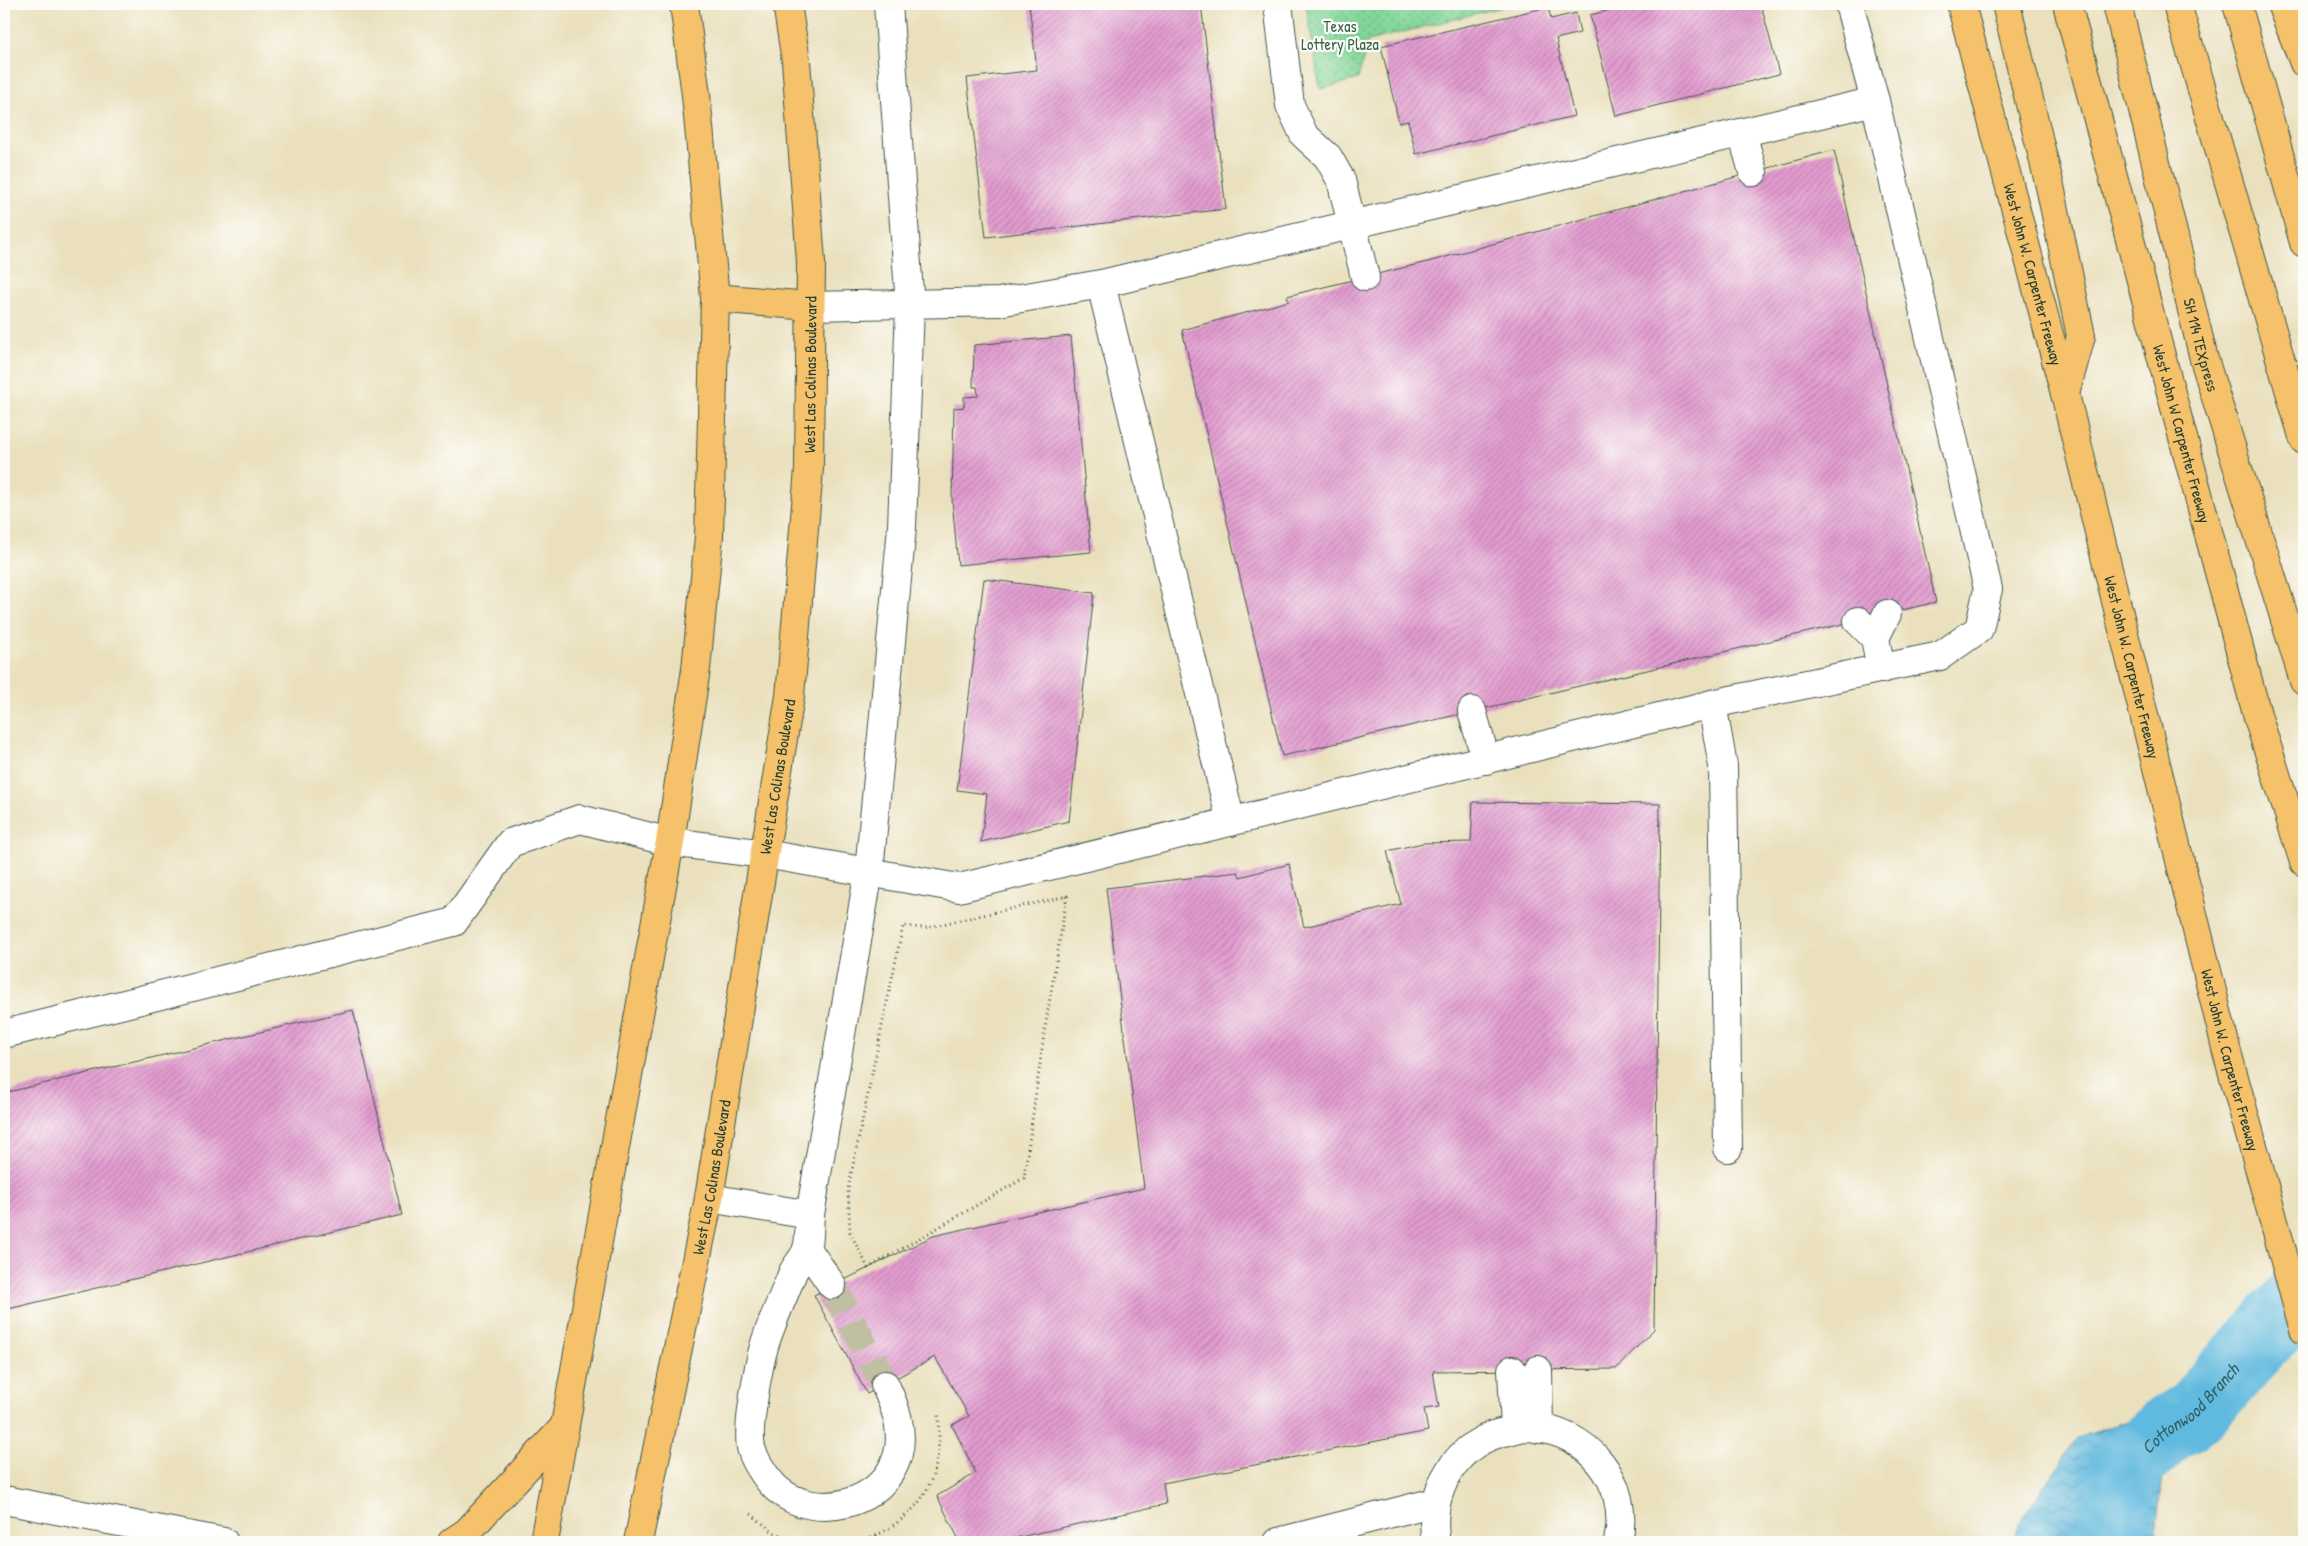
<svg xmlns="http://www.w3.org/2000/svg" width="2308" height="1546" viewBox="0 0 2308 1546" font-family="'Patrick Hand',sans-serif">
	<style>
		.park { fill: url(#park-dots); stroke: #508966 }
		.water { fill: url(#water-waves); stroke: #407b89 }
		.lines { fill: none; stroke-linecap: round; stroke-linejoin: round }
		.river { stroke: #60b9de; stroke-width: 68 }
		.building { fill: url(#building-hatch) }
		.minor-tunnel { stroke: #c1bfa2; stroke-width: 28; stroke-dasharray: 28 14; stroke-linecap: butt }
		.minor-casing { stroke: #3d5549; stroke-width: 30 }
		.major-casing { stroke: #3d5549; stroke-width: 30 }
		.highway-casing { stroke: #3d5549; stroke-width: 30 }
		.path { stroke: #3d5549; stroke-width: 3; stroke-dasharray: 1 4; stroke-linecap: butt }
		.minor { stroke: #fff; stroke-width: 28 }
		.major { stroke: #f5c16b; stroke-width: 28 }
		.highway { stroke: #f5c16b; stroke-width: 28 }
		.labels { text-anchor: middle; stroke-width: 4.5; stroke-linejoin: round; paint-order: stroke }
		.park-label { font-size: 16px; fill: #37634d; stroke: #fdfcf7 }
		.street-label { font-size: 16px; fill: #1f3d34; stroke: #fdfcf7 }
		.water-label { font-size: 18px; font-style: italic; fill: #326267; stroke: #fdfcf7 }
	</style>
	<defs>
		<pattern id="park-dots" width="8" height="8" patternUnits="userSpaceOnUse" patternTransform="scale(1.25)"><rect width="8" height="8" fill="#80d598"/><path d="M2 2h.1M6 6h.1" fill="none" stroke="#68ae7d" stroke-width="1.8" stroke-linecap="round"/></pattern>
		<pattern id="water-waves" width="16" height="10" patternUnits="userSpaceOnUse" patternTransform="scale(1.25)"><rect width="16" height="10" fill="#60b9de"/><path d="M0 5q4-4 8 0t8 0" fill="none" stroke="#4f98b5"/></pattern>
		<pattern id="building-hatch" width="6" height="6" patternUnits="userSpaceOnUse" patternTransform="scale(1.25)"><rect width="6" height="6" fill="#e39cd0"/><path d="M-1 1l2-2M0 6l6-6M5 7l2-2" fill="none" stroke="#b780aa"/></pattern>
	</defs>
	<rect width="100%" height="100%" fill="#fdfcf7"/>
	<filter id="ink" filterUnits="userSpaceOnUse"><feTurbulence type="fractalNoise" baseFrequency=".02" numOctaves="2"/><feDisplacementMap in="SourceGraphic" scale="10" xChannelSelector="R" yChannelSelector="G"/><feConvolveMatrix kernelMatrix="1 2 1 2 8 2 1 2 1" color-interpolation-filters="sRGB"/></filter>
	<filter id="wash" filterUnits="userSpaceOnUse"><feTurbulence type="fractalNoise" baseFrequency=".0096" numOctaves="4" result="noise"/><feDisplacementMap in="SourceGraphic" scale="20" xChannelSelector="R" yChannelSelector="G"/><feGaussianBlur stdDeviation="1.12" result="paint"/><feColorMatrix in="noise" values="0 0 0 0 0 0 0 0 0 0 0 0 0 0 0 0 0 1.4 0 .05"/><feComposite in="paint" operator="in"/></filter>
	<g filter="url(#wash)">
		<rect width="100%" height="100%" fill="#eae0bd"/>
		<!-- park -->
		<polygon class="park" points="1306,4 1514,4 1368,41 1358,79 1320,89"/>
		<!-- water -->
		<polygon class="water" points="2133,1419 2167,1430 2155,1542 2015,1542 2018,1524 2077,1438"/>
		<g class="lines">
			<!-- river -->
			<path class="river" id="s1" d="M 2111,1542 L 2124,1469 L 2167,1430 L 2193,1414 L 2304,1291"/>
		</g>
		<g id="blocks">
			<!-- building -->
			<g class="building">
				<polygon points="1029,4 1201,4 1226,209 986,237 967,78 1037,70"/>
				<polygon points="1635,4 1761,4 1779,74 1616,116 1590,15"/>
				<polygon points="1548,7 1551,19 1576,13 1580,33 1556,39 1574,116 1416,154 1408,121 1399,123 1381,46"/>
				<polygon points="1834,150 1936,602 1282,756 1182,330 1289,301 1287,296 1431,261"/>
				<polygon points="1071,336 1091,552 958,565 952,499 954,408 964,407 964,397 978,396 977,387 973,387 974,345"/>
				<polygon points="984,579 1094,593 1069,821 981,842 987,794 957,790"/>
				<polygon points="1473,802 1660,804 1654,1329 1616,1369 1433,1371 1439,1407 1424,1409 1428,1431 1163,1483 1166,1504 998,1542 960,1542 937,1496 976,1473 952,1425 969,1416 935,1357 867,1394 814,1295 933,1236 1144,1188 1106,888 1238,872 1240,877 1289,864 1304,927 1401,904 1387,851 1423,843 1471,842"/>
				<polygon points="353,1010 402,1215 4,1310 4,1093"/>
			</g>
		</g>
	</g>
	<g filter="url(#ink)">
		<use href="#blocks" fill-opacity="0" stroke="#3d5549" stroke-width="1"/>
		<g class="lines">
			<!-- minor-tunnel -->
			<polyline class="minor-tunnel" points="832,1285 885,1385"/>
			<defs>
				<g id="minor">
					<polyline points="1278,4 1290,105 1304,135 1328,157 1341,180 1365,277"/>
					<polyline points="1742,133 1753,172"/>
					<polyline points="1101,284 1231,822"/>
					<polyline points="810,306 999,302 1101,284 1875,101"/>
					<polyline points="1858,621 1875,638 1881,669"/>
					<polyline points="1875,638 1887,614"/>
					<polyline points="1712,704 1723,766 1728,1148"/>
					<polyline points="1472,711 1486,760"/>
					<polyline points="4,1034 454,922 510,843 580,819 670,842 765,854 959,888 1712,704 1940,656 1979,629 1988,589 1875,101 1849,4"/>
					<polyline points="709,1198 810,1215 869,871 902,527 910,306 888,4"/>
					<path d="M 810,1215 C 809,1225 810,1239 807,1249 C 805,1257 797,1264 793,1272 C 784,1295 773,1319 765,1343 C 759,1363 745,1433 752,1451 C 756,1463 768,1481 777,1489 C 815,1522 885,1505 898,1454 C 904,1430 895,1406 885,1385"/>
					<polyline points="807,1249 832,1285"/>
					<polyline points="1512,1370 1515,1429"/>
					<polyline points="1538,1370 1539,1429"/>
					<polyline points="4,1500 224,1542"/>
					<polyline points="1278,1542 1435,1502"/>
					<path d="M 1436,1542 C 1426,1492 1457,1440 1509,1431 C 1515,1429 1521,1427 1528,1427 C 1589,1430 1631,1482 1618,1542"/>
				</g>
				<g id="major">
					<path id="s2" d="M 1961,4 L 2065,394 L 2227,1052 L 2304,1330"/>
					<polyline points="715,298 810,306"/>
					<polyline points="452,1542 467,1532 565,1426"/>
					<polyline points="544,1542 670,842 696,669 709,536 715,298 696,95 684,4"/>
					<path id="s3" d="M 638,1542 L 709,1198 L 790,696 L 809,469 L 811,262 L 796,61 L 787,4"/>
				</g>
				<g id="highway">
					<polyline points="2006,4 2051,191 2081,336 2065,394"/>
					<path id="s4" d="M 2067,4 L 2258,718 L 2304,862"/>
					<path id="s5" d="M 2117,4 L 2204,359 L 2304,681"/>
					<polyline points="2177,4 2304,440"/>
					<polyline points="2237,4 2304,243"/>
					<polyline points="2281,4 2304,63"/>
				</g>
			</defs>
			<!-- minor casing -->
			<use href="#minor" class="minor-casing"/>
			<!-- major casing -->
			<use href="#major" class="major-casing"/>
			<!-- highway casing -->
			<use href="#highway" class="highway-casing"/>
			<!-- path -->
			<g class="path">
				<polygon points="1067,896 1045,1028 1024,1178 868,1268 850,1232 848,1189 903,926 925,928"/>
				<polyline points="751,1514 773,1532 797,1542"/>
				<polyline points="876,1536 879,1542"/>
				<path d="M 862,1542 C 923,1516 944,1479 938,1414"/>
			</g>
			<!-- minor -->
			<use href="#minor" class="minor"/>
			<!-- major -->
			<use href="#major" class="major"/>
			<!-- highway -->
			<use href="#highway" class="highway"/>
		</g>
	</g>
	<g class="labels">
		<!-- park labels -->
		<g class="park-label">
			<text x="1340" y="32">Texas<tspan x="1340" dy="18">Lottery Plaza</tspan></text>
		</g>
		<!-- street labels -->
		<g class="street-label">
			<text dy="6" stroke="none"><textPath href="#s2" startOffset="280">West John W. Carpenter Freeway</textPath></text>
			<text dy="6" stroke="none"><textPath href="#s5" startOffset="351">SH 114 TEXpress</textPath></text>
			<text dy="6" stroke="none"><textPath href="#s3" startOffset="1182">West Las Colinas Boulevard</textPath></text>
			<text dy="6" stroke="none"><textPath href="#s4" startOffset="445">West John W Carpenter Freeway</textPath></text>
			<text dy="6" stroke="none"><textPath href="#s2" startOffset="685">West John W. Carpenter Freeway</textPath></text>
			<text dy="6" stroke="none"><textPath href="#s3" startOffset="778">West Las Colinas Boulevard</textPath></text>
			<text dy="6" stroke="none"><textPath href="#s2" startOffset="1090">West John W. Carpenter Freeway</textPath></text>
			<text dy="6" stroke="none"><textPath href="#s3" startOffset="372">West Las Colinas Boulevard</textPath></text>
		</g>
		<!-- water labels -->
		<g class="water-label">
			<text dy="6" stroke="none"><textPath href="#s1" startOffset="164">Cottonwood Branch</textPath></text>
		</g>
	</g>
	<!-- margin -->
	<rect width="2308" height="1546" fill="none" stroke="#fdfcf7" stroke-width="20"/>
</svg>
